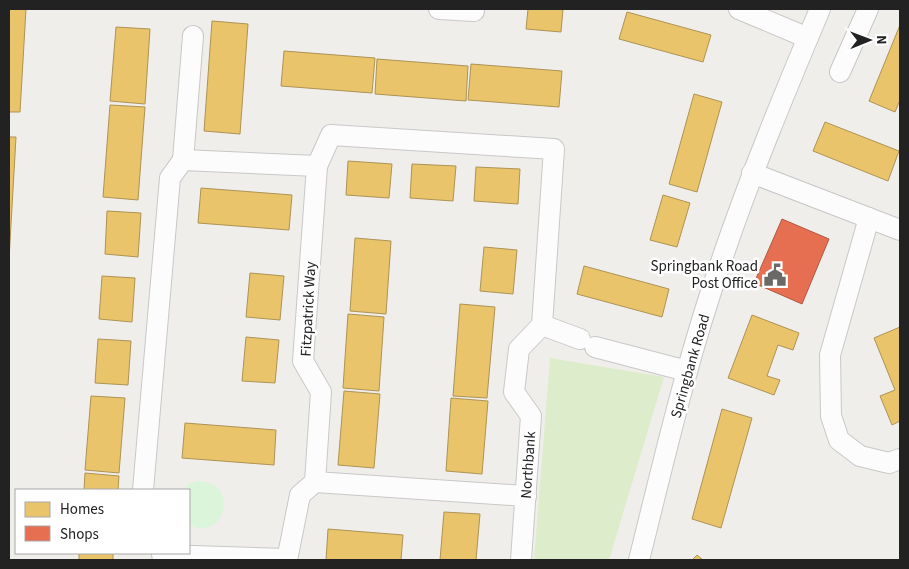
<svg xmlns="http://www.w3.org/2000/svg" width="909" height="569" viewBox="0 0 909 569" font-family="'Source Sans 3',sans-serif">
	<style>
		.grass { fill: #ddeccb }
		.park { fill: #daf5da }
		.homes { fill: #e9c46a; stroke: #ad9354 }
		.shops { fill: #e76f51; stroke: #ac5843 }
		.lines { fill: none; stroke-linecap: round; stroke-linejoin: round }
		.street-casing { stroke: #c9c8c7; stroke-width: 22 }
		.street { stroke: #fdfcfc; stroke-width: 20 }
		.labels { text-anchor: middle; stroke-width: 5; stroke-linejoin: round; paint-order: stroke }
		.poi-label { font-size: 15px; fill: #222; stroke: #fff; text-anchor: end }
		.street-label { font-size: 15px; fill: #222; stroke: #fff }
	</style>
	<rect width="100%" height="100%" fill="#f0eeeb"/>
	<!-- grass -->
	<polygon class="grass" points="550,358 664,377 609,560 534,560"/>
	<!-- park -->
	<path class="park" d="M 197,481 C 242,481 225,543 189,525 L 189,490 L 182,490 L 189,484 Z"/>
	<!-- homes -->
	<g class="homes">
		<polygon points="9,9 26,9 20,112 9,112"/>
		<polygon points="528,9 563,9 561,32 526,29"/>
		<polygon points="627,12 711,35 703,62 619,39"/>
		<polygon points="212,21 248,24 240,134 204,131"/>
		<polygon points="900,25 900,100 895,112 869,101"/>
		<polygon points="116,27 150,29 145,104 110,101"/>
		<polygon points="284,51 375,58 372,93 281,86"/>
		<polygon points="377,59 468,66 466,101 375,94"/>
		<polygon points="471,64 562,71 559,107 468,100"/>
		<polygon points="694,94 722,102 697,192 669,184"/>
		<polygon points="110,105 145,107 138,200 103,197"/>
		<polygon points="825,122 899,151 888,181 813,151"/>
		<polygon points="9,137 16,137 9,260"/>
		<polygon points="348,161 392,164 389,198 346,195"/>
		<polygon points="412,164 456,166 453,201 410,198"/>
		<polygon points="476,167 520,169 518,204 474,201"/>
		<polygon points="201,188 292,195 289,230 198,223"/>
		<polygon points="663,195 690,203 677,247 650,240"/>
		<polygon points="107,211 141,213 138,257 105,254"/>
		<polygon points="355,238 391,241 386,314 350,311"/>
		<polygon points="484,247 517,250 513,294 480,291"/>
		<polygon points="584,266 669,289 662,317 577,294"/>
		<polygon points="250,273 284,276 280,320 246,317"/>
		<polygon points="102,276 135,278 132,322 99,319"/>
		<polygon points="460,304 495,307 487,398 453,396"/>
		<polygon points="348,314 384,317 379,391 343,388"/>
		<polygon points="752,315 799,333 793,350 778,345 767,376 780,380 774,395 728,378"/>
		<polygon points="900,327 900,421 892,425 880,396 895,390 874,338"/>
		<polygon points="246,337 279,340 275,383 242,381"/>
		<polygon points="98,339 131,341 128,385 95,383"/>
		<polygon points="344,391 380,394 374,468 338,465"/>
		<polygon points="91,396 125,398 119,473 85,470"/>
		<polygon points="451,398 488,401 482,474 446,471"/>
		<polygon points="722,409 752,418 721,528 692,519"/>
		<polygon points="185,423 276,430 274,465 182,458"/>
		<polygon points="85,473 119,476 118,490 84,490"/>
		<polygon points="444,512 480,514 476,560 440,560"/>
		<polygon points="328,529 403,535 401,560 326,560"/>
		<rect x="79" y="553" width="34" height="7"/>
		<polygon points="697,555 703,560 692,560"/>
	</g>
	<!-- shops -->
	<polygon class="shops" points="782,219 829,239 802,304 754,283"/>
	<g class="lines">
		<defs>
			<g id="street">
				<polyline points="439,9 474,11"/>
				<polyline points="739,9 808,38"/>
				<polyline points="840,72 868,9"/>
				<polyline points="183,160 193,36"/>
				<polyline points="752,173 900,230"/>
				<polyline points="869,218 830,355 831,416 839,440 860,456 889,463 900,459"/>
				<polyline points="542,325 580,339"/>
				<polyline points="595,347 687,371"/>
				<polyline points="315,482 526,496"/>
				<polyline points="143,490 170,178 183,160 317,166"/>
				<polyline points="162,555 287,559"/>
				<polyline points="287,560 300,495 315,482 321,392 303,361 317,166 331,135 554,149 542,325"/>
				<polyline points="521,560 531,416 514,392 519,349 542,325"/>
				<path d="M 639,560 C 664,460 687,359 721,262 C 750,176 785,92 820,9"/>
			</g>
		</defs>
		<!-- street casing -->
		<use href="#street" class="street-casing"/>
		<!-- street -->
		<use href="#street" class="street"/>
	</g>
	<!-- icons -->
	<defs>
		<symbol id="civic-bare" viewBox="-9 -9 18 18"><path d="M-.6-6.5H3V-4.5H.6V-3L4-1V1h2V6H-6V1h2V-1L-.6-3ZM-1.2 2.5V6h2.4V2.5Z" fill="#6a6968" stroke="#fff" stroke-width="2.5" paint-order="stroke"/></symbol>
	</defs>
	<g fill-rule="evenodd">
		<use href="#civic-bare" x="759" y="259" width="32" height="32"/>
	</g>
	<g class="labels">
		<!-- poi labels -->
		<g class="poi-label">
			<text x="758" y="271">Springbank Road<tspan x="758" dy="17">Post Office</tspan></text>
		</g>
		<!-- street labels -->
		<g class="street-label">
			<text transform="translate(308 309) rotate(-87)" y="5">Fitzpatrick Way</text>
			<text transform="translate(690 366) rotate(-74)" y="5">Springbank Road</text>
			<text transform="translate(528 465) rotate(-86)" y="5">Northbank</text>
		</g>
	</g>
	<!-- border -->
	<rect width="909" height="569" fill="none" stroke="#222222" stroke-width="20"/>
	<!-- legend -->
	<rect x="15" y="489" width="175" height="65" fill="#ffffff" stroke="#a7a7a7"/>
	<rect x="25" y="502" width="25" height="15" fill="#e9c46a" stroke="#a7a7a7"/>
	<text x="60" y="514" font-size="15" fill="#222222">Homes</text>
	<rect x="25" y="526" width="25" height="15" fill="#e76f51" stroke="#a7a7a7"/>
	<text x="60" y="539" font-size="15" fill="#222222">Shops</text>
	<!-- north arrow -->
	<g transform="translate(869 40) rotate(89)" stroke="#ffffff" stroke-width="4" paint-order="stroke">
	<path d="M0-4L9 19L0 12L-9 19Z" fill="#222222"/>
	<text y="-8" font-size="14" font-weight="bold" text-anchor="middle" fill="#222222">N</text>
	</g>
</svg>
